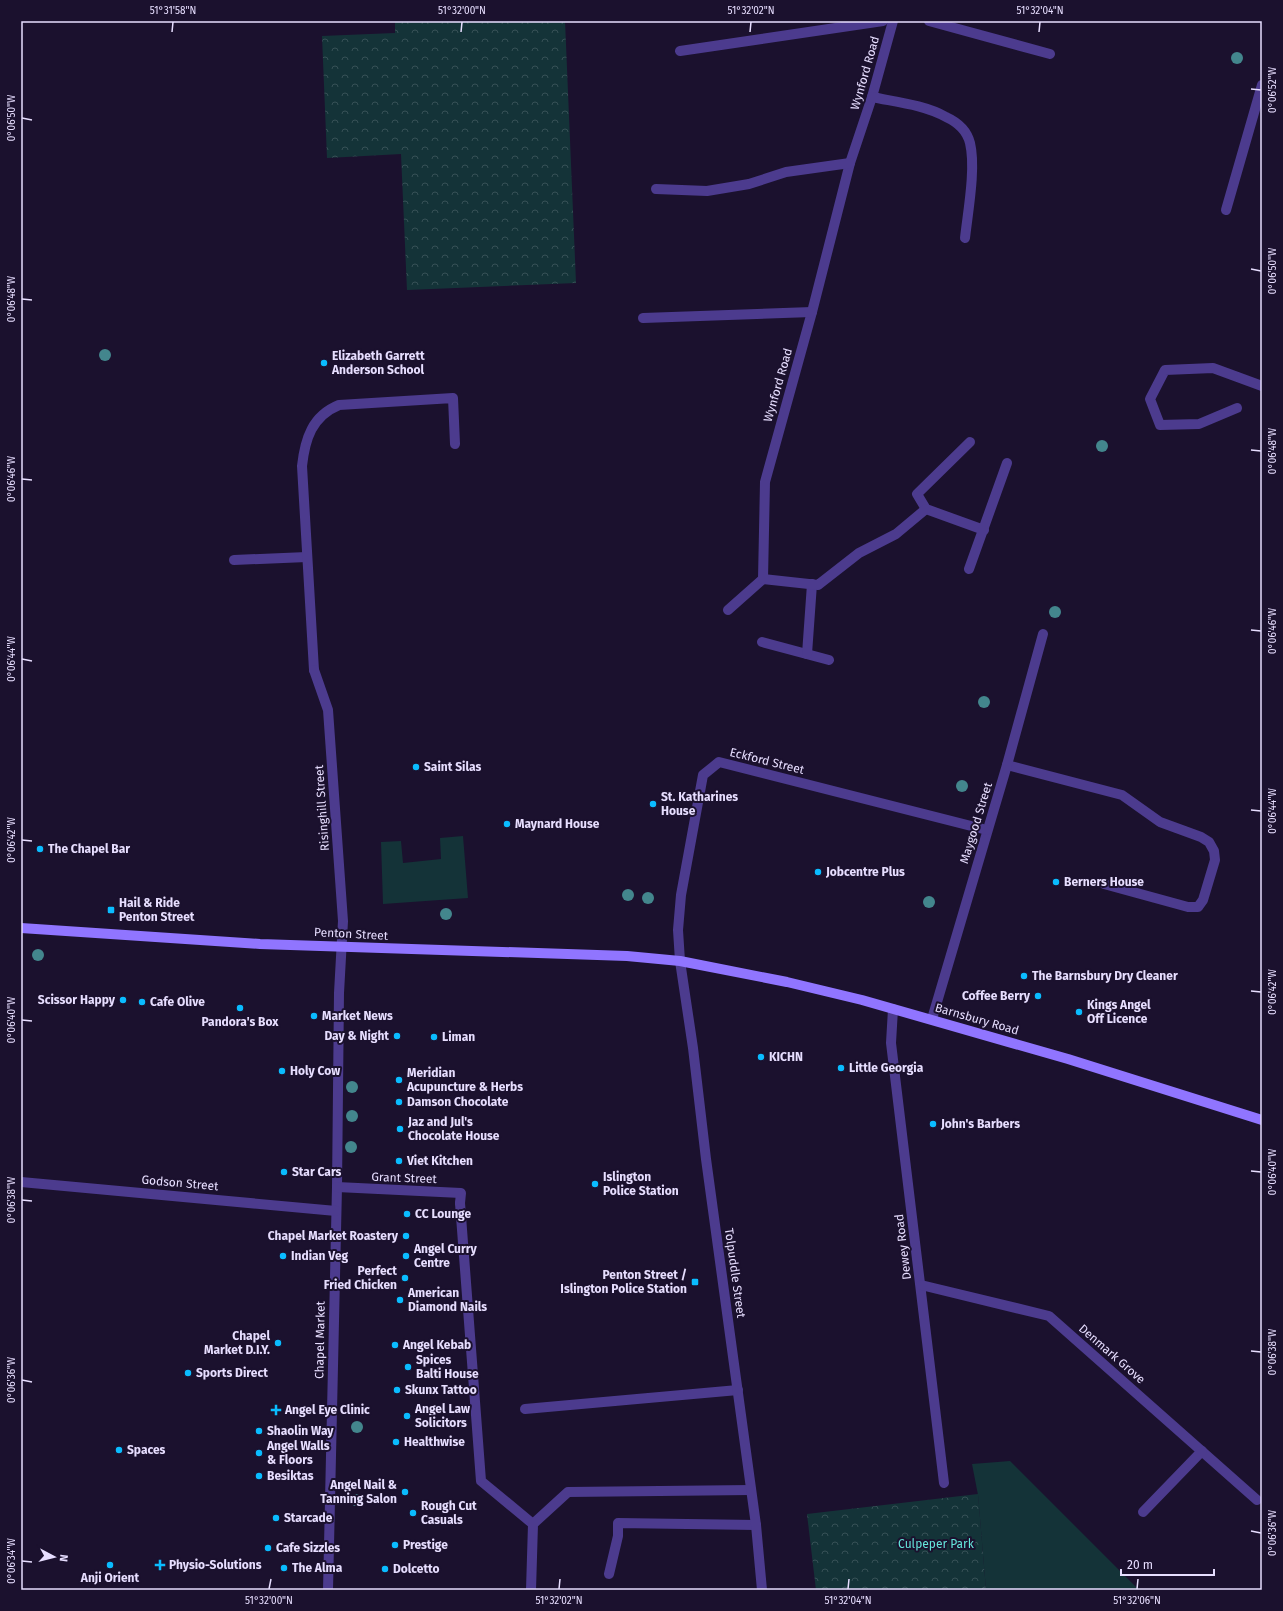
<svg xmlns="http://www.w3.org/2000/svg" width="1283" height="1611" viewBox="0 0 1283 1611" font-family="'Fira Sans',sans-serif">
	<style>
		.green { fill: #143338 }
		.park { fill: url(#park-crowns) }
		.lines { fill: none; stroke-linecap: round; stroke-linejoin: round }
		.lane { stroke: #4c3b8e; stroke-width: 10 }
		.street { stroke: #4c3b8e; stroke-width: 10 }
		.secondary { stroke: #9075ff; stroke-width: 10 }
		.tree { fill: #43868d }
		.ticks { fill: none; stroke: #e7deff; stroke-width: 1.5 }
		.poi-dot { fill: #0abcff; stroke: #1b112e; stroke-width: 1.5 }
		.labels { text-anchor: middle; stroke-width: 4; stroke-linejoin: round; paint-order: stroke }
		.street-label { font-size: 12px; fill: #e7deff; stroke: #1b112e }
		.poi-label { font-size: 12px; font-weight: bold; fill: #e7deff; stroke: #1b112e; text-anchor: start }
		.park-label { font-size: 12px; fill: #64e5db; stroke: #1b112e }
		.neatline { fill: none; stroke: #e7deff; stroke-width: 1.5 }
		.ticks-label { font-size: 10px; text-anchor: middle; fill: #e7deff }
	</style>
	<defs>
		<pattern id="park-crowns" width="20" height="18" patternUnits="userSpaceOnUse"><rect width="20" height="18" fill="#143338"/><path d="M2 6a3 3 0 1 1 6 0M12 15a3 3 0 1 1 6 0" fill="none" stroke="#365056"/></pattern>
	</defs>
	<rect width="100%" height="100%" fill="#1b112e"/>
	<!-- green -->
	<g class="green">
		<polygon points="463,836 468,898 383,904 381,842 401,841 403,863 441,859 440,838"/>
		<polygon points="1010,1461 1139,1590 986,1590 978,1495 972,1464"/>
	</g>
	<!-- park -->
	<g class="park">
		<polygon points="395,21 565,21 576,283 407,290 401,154 327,158 322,36 395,33"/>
		<polygon points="978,1494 986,1590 816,1590 807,1514"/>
	</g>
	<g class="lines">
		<!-- lane -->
		<g class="lane">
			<polyline points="1226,210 1262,85"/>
			<polyline points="1237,408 1199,424 1160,425 1150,399 1165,370 1213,368 1262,386"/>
			<polyline points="970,442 917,494 926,509 984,530"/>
			<polyline points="234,560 307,557"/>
			<polyline points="969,569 1007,463"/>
			<polyline points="728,610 763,579"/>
			<polyline points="762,642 829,660"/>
			<polyline points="807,654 812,584"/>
			<path d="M 314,670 L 302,466 C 305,439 312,416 339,405 L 453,398 L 455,444"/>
			<polyline points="1007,765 1122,795 1160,822 1201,837 1209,842 1214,851 1215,860 1203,900 1198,907 1188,907 1104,884"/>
			<polyline points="460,1203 481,1481 533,1524"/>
			<polyline points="525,1409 738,1390"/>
			<polyline points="609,1574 618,1536 618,1523 756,1525"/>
			<polyline points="531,1590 533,1524 568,1492 751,1490"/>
		</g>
		<!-- street -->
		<g class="street">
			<polyline points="893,21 872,97 850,163 812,312 765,482 763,579 818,585 859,553 896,534 926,509"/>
			<polyline points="929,21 1050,54"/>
			<polyline points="680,51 883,21"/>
			<path d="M 872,97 C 896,102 925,105 946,117 C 957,122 967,131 970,143 C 976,168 968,211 965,238"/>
			<polyline points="656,189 707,191 749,184 786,172 850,163"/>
			<polyline points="643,318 812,312"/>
			<polyline points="314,670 328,710 343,921 339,993 337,1187 328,1590"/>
			<polyline points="893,1009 891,1043 944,1483"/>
			<polyline points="932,1019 1007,765 1043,634"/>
			<polyline points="21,1182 336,1211"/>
			<polyline points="337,1187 461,1193 460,1203"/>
			<polyline points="921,1285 1049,1316 1257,1500"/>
			<polyline points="1143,1512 1202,1451"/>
			<polyline points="762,1590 756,1525 706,1159 693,1048 680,961 678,930 681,895 703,775 719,762 987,830"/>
		</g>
		<!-- secondary -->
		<polyline class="secondary" points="21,928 260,944 627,956 680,961 787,982 862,1000 1068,1059 1262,1120"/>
	</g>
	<!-- trees -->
	<g class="tree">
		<circle cx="1237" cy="58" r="6"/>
		<circle cx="105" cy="355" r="6"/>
		<circle cx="1102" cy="446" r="6"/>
		<circle cx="1055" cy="612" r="6"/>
		<circle cx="984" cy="702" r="6"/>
		<circle cx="962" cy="786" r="6"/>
		<circle cx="628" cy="895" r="6"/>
		<circle cx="648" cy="898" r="6"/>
		<circle cx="929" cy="902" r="6"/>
		<circle cx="446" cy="914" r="6"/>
		<circle cx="38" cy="955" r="6"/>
		<circle cx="352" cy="1087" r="6"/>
		<circle cx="352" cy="1116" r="6"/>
		<circle cx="351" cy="1147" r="6"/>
		<circle cx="357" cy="1427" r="6"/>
		<circle cx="356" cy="1500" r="6"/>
	</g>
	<!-- ticks -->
	<path class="ticks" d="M 172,32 L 173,22M 461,32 L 462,22M 750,32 L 751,22M 1039,32 L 1040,22M 1251,89 L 1261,90M 22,118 L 32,120M 1251,269 L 1261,271M 22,299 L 32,300M 1251,450 L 1261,451M 22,479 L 32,480M 1251,630 L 1261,631M 22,659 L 32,661M 1251,810 L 1261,811M 22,840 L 32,841M 1251,991 L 1261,992M 22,1020 L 32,1021M 1251,1171 L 1261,1172M 22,1200 L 32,1201M 1251,1351 L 1261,1352M 22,1380 L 32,1382M 1251,1531 L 1261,1533M 22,1561 L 32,1562M 269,1589 L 271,1579M 559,1589 L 560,1579M 848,1589 L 849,1579M 1137,1589 L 1138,1579"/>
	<!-- markers -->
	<g class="poi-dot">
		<circle cx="324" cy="363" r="4"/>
		<circle cx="416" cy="767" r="4"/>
		<circle cx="653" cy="804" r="4"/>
		<circle cx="507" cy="824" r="4"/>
		<circle cx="40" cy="849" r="4"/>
		<circle cx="818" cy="872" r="4"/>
		<circle cx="1056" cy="882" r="4"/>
		<rect x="107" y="906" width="8" height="8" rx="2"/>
		<circle cx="1024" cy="976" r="4"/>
		<circle cx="1038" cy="996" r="4"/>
		<circle cx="123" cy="1000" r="4"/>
		<circle cx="142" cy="1002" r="4"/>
		<circle cx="240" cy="1008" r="4"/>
		<circle cx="1079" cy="1012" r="4"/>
		<circle cx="314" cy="1016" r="4"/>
		<circle cx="397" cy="1036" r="4"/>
		<circle cx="434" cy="1037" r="4"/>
		<circle cx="761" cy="1057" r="4"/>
		<circle cx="841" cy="1068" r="4"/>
		<circle cx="282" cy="1071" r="4"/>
		<circle cx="399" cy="1080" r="4"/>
		<circle cx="399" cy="1102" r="4"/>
		<circle cx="933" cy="1124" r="4"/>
		<circle cx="400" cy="1129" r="4"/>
		<circle cx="399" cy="1161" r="4"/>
		<circle cx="284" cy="1172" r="4"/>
		<circle cx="595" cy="1184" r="4"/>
		<circle cx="407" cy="1214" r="4"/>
		<circle cx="406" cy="1236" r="4"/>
		<circle cx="283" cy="1256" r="4"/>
		<circle cx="406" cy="1256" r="4"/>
		<circle cx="405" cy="1278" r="4"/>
		<rect x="691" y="1278" width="8" height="8" rx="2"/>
		<circle cx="400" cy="1300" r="4"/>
		<circle cx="278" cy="1343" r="4"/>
		<circle cx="395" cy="1345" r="4"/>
		<circle cx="408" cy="1367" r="4"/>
		<circle cx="188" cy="1373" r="4"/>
		<circle cx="397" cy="1390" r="4"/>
		<path d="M274 1404h4v4h4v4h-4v4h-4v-4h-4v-4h4z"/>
		<circle cx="407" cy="1416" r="4"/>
		<circle cx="259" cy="1431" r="4"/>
		<circle cx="396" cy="1442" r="4"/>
		<circle cx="119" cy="1450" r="4"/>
		<circle cx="259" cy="1453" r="4"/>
		<circle cx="259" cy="1476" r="4"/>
		<circle cx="405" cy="1492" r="4"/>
		<circle cx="413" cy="1513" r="4"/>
		<circle cx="276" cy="1518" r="4"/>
		<circle cx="395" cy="1545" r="4"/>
		<circle cx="268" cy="1548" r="4"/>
		<circle cx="110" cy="1565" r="4"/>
		<path d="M158 1559h4v4h4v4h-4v4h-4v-4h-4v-4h4z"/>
		<circle cx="284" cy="1568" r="4"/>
		<circle cx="385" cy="1569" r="4"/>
	</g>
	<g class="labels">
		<!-- street labels -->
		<g class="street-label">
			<text transform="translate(865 73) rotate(-74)" y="4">Wynford Road</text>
			<text transform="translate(778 385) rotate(-74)" y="4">Wynford Road</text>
			<text transform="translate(767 761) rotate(14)" y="4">Eckford Street</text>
			<text transform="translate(322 808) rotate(-94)" y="4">Risinghill Street</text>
			<text transform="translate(976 823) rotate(-73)" y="4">Maygood Street</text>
			<text transform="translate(351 934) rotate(3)" y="4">Penton Street</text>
			<text transform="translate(977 1019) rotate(16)" y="4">Barnsbury Road</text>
			<text transform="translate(404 1178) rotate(2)" y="4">Grant Street</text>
			<text transform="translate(180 1183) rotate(5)" y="4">Godson Street</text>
			<text transform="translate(903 1247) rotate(-97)" y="4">Dewey Road</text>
			<text transform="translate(735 1273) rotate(82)" y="4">Tolpuddle Street</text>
			<text transform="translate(320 1340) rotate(-89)" y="4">Chapel Market</text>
			<text transform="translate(1112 1354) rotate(41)" y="4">Denmark Grove</text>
		</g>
		<!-- poi labels -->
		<g class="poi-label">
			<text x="332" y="360">Elizabeth Garrett<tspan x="332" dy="14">Anderson School</tspan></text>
			<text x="424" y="771">Saint Silas</text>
			<text x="661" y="801">St. Katharines<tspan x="661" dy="14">House</tspan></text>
			<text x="515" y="828">Maynard House</text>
			<text x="48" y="853">The Chapel Bar</text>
			<text x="826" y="876">Jobcentre Plus</text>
			<text x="1064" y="886">Berners House</text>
			<text x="119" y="907">Hail &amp; Ride<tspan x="119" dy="14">Penton Street</tspan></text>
			<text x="1032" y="980">The Barnsbury Dry Cleaner</text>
			<text x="1030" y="1000" text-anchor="end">Coffee Berry</text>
			<text x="115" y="1004" text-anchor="end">Scissor Happy</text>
			<text x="150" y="1006">Cafe Olive</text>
			<text x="1087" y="1009">Kings Angel<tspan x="1087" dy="14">Off Licence</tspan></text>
			<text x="322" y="1020">Market News</text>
			<text x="240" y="1026" text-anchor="middle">Pandora's Box</text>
			<text x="389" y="1040" text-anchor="end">Day &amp; Night</text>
			<text x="442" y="1041">Liman</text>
			<text x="769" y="1061">KICHN</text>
			<text x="849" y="1072">Little Georgia</text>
			<text x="290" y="1075">Holy Cow</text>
			<text x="407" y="1077">Meridian<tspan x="407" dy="14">Acupuncture &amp; Herbs</tspan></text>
			<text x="407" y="1106">Damson Chocolate</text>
			<text x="408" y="1126">Jaz and Jul's<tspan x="408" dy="14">Chocolate House</tspan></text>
			<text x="941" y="1128">John's Barbers</text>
			<text x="407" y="1165">Viet Kitchen</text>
			<text x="292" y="1176">Star Cars</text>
			<text x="603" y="1181">Islington<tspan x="603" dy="14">Police Station</tspan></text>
			<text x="415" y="1218">CC Lounge</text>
			<text x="398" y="1240" text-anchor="end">Chapel Market Roastery</text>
			<text x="414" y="1253">Angel Curry<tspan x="414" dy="14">Centre</tspan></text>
			<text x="291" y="1260">Indian Veg</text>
			<text x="397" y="1275" text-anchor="end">Perfect<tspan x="397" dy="14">Fried Chicken</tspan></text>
			<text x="687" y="1279" text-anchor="end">Penton Street /<tspan x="687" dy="14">Islington Police Station</tspan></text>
			<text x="408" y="1297">American<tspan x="408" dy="14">Diamond Nails</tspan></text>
			<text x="270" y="1340" text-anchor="end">Chapel<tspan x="270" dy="14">Market D.I.Y.</tspan></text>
			<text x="403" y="1349">Angel Kebab</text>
			<text x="416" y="1364">Spices<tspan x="416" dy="14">Balti House</tspan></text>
			<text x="196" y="1377">Sports Direct</text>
			<text x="405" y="1394">Skunx Tattoo</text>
			<text x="415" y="1413">Angel Law<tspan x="415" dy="14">Solicitors</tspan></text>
			<text x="285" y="1414">Angel Eye Clinic</text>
			<text x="267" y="1435">Shaolin Way</text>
			<text x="404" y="1446">Healthwise</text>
			<text x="267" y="1450">Angel Walls<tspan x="267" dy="14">&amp; Floors</tspan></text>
			<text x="127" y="1454">Spaces</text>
			<text x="267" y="1480">Besiktas</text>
			<text x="397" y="1489" text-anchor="end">Angel Nail &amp;<tspan x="397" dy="14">Tanning Salon</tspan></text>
			<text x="421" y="1510">Rough Cut<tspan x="421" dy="14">Casuals</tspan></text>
			<text x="284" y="1522">Starcade</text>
			<text x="403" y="1549">Prestige</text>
			<text x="276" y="1552">Cafe Sizzles</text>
			<text x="169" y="1569">Physio-Solutions</text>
			<text x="292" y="1572">The Alma</text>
			<text x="393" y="1573">Dolcetto</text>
			<text x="110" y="1582" text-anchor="middle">Anji Orient</text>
		</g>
		<!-- park labels -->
		<g class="park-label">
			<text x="936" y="1548">Culpeper Park</text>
		</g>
	</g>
	<!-- border -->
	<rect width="1283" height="1611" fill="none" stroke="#1b112e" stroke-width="44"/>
	<!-- north arrow -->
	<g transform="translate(54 1557) rotate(97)" stroke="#1b112e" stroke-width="3" paint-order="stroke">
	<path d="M0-3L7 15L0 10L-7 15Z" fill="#e7deff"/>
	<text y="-6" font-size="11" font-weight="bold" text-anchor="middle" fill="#e7deff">N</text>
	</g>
	<!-- scale -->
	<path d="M1121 1569v6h93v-6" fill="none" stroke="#e7deff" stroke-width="2"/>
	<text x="1127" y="1569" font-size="12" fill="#e7deff" stroke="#1b112e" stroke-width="3" paint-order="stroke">20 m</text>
	<rect x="22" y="22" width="1239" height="1567" class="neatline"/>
	<g class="ticks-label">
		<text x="173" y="14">51°31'58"N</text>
		<text x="462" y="14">51°32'00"N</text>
		<text x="751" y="14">51°32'02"N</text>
		<text x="1040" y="14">51°32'04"N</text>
		<text transform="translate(1272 90) rotate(-90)" y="4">0°06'52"W</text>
		<text transform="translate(11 118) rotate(-90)" y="4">0°06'50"W</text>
		<text transform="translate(1272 271) rotate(-90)" y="4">0°06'50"W</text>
		<text transform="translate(11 299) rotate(-90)" y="4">0°06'48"W</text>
		<text transform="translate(1272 451) rotate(-90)" y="4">0°06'48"W</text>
		<text transform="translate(11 479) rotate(-90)" y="4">0°06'46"W</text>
		<text transform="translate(1272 631) rotate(-90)" y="4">0°06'46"W</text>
		<text transform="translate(11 659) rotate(-90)" y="4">0°06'44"W</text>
		<text transform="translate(1272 811) rotate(-90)" y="4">0°06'44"W</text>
		<text transform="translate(11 840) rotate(-90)" y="4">0°06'42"W</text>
		<text transform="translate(1272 992) rotate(-90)" y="4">0°06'42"W</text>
		<text transform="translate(11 1020) rotate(-90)" y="4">0°06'40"W</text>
		<text transform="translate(1272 1172) rotate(-90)" y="4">0°06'40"W</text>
		<text transform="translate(11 1200) rotate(-90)" y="4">0°06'38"W</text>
		<text transform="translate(1272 1352) rotate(-90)" y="4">0°06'38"W</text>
		<text transform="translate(11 1380) rotate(-90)" y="4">0°06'36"W</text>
		<text transform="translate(1272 1533) rotate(-90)" y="4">0°06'36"W</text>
		<text transform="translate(11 1561) rotate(-90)" y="4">0°06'34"W</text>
		<text x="269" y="1604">51°32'00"N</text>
		<text x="559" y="1604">51°32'02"N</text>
		<text x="848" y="1604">51°32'04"N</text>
		<text x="1137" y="1604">51°32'06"N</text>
	</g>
</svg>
